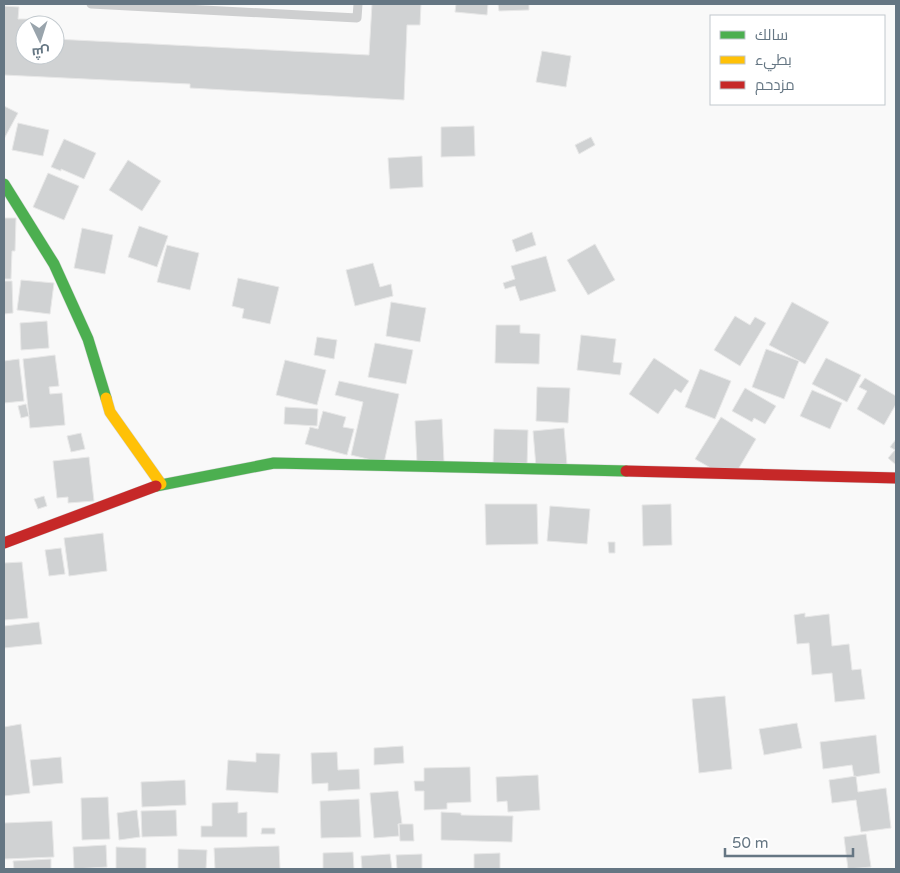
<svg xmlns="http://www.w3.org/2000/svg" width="900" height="873" viewBox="0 0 900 873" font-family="'Varela Round',Cairo,sans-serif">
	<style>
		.building { fill: #d0d2d3; stroke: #e8e8e8 }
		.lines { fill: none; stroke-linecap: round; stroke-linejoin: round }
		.fast-casing { stroke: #d5d6d7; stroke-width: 12 }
		.slow-casing { stroke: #d5d6d7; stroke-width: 12 }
		.jam-casing { stroke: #d5d6d7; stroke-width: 12 }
		.lane { stroke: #cecfd0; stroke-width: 9 }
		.fast { stroke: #4caf50; stroke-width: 11 }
		.slow { stroke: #ffc107; stroke-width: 11 }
		.jam { stroke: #c62828; stroke-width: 11 }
	</style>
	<rect width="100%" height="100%" fill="#f9f9f9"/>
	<!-- building -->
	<g class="building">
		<polygon points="372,4 421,4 420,25 407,25 404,100 190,88 190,84 4,75 4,6 19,7 18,19 30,19 30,25 25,25 25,55 55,55 55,39 369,55"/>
		<polygon points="456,4 488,4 487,15 455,12"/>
		<polygon points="498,4 529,4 529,10 499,11"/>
		<polygon points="542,51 571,56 566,87 536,82"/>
		<polygon points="4,106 18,113 4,139"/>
		<polygon points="18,123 49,130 43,156 12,150"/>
		<polygon points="474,126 475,156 441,157 441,127"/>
		<polygon points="591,137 595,145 579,154 575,145"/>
		<polygon points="64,139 96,153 84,179 61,169 61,171 51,167"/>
		<polygon points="422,156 423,187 390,189 388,158"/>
		<polygon points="128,160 161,181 142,211 109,190"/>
		<polygon points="48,173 79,186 64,220 33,207"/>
		<polygon points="4,218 16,218 15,251 12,251 11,279 4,279"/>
		<polygon points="139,226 168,236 157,267 128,257"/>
		<polygon points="82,228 113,235 105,274 74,268"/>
		<polygon points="532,232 536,245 516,252 512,240"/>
		<polygon points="595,244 615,280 588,295 567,260"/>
		<polygon points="167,245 199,253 190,290 157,282"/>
		<polygon points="546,256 556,291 520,301 515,286 505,289 503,283 515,279 511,266"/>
		<polygon points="373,263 380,287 391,284 393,296 355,306 346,270"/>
		<polygon points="238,278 279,287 270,324 242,318 244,309 232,306"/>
		<polygon points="21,280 54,283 50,314 17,310"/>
		<polygon points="4,281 12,281 13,313 4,314"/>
		<polygon points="391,302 426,308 420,342 386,336"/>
		<polygon points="792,302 829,322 805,364 769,345"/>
		<polygon points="735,316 750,325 755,317 766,323 740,366 714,350"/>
		<polygon points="47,321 49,348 21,350 20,323"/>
		<polygon points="496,325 520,325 520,333 540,334 539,364 495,363"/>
		<polygon points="581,335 616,339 613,362 622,363 620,375 577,370"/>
		<polygon points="317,337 337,340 334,359 314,355"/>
		<polygon points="375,343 413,350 406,384 368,377"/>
		<polygon points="766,349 799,361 784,399 752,387"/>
		<polygon points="55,355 59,386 49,387 50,394 62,393 65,425 30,428 23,359"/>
		<polygon points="654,358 689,381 681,393 675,389 658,414 629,394"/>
		<polygon points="826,358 861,375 847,402 812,384"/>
		<polygon points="19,359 24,401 4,403 4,361"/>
		<polygon points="285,360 326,370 317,405 276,395"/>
		<polygon points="700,369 731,381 715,419 685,407"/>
		<polygon points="865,378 896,396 896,404 884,425 857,409 867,391 859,387"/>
		<polygon points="339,381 399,394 384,463 351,455 363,402 335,395"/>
		<polygon points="537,387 570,388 568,423 536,421"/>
		<polygon points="745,388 776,406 765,424 754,418 752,422 732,411"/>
		<polygon points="812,390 842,403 830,429 800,416"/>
		<polygon points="26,404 29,416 21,418 18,406"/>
		<polygon points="285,407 318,409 317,426 284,424"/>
		<polygon points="323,411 346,417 343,427 354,429 347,455 305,444 310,427 318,429"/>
		<polygon points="721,417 756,439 736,473 716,471 695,459"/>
		<polygon points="442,419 444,462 417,463 415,421"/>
		<polygon points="564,428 567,465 536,467 533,431"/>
		<polygon points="494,429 528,430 527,466 493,466"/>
		<polygon points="81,433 85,449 71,452 67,436"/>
		<polygon points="896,439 896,465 888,458 895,450 890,447"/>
		<polygon points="89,457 94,501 68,503 68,497 57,498 53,461"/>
		<polygon points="44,496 47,506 38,509 34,499"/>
		<polygon points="485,504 537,504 538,544 486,545"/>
		<polygon points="671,504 672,545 643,546 642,505"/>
		<polygon points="550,506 590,509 587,544 547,541"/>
		<polygon points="103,533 107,571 69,576 64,538"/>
		<polygon points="608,542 615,542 615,553 609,553"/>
		<polygon points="61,548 65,574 49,576 45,550"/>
		<polygon points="22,562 28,618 4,620 4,563"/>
		<polygon points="805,613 805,617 829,614 832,646 849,644 852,670 861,669 865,699 835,702 832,673 812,675 809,643 797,644 794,615"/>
		<polygon points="39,622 42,644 4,648 4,626"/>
		<polygon points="725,696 732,769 699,773 692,699"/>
		<polygon points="797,723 802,748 764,755 759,729"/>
		<polygon points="21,724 30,793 4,796 4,727"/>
		<polygon points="876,735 880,773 854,777 852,765 823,769 820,742"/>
		<polygon points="403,746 404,763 374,765 374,748"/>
		<polygon points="337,752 338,770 359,769 360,789 328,791 328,783 312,784 311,753"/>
		<polygon points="256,753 280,754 278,793 226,790 228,760 256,762"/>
		<polygon points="61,757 63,783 33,786 30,760"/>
		<polygon points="470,767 471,802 447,803 447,809 424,810 424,791 415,791 414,781 424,781 424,768"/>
		<polygon points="538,775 540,810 508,812 507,801 497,802 496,777"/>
		<polygon points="856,776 858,792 886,788 891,828 861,832 856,800 832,803 829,780"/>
		<polygon points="185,780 186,805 142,807 141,782"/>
		<polygon points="398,791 402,824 398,824 399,836 374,838 370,793"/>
		<polygon points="108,797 110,839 82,840 81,798"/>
		<polygon points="359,799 361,837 321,838 320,801"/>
		<polygon points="238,802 238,813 247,812 247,837 201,837 201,826 212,826 212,803"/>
		<polygon points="137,810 140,837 119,840 117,813"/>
		<polygon points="176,810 177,836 142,837 141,811"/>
		<polygon points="441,812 461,813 461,815 513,816 512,842 441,840"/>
		<polygon points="52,821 54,857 4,859 4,823"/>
		<polygon points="399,824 413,824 414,841 400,841"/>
		<polygon points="262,828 275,828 275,834 261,834"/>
		<polygon points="866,834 871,867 848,869 844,837"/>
		<polygon points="106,845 107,867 74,869 73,847"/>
		<polygon points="279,846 280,869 215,869 214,848"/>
		<polygon points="116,847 146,848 146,869 116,869"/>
		<polygon points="178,849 207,850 206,869 178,869"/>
		<polygon points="353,852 354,869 323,869 323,853"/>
		<polygon points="500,853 500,869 474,869 474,854"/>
		<polygon points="390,854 392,869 362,869 361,856"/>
		<polygon points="422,854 422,869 397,869 396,855"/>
		<polygon points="51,859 51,869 14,869 13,861"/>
	</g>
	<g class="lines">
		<defs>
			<g id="fast">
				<polyline points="4,184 54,264 88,339 106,398"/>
				<polyline points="156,486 274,463 626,471"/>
			</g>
			<polyline id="slow" points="106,398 110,412 161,484"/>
			<g id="jam">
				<polyline points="626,471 896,478"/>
				<polyline points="4,543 156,486"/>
			</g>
		</defs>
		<!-- fast casing -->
		<use href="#fast" class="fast-casing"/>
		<!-- slow casing -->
		<use href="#slow" class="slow-casing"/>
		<!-- jam casing -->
		<use href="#jam" class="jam-casing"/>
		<!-- lane -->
		<polyline class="lane" points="91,4 357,18 358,4"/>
		<!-- fast -->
		<use href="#fast" class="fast"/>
		<!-- slow -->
		<use href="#slow" class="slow"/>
		<!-- jam -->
		<use href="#jam" class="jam"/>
	</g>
	<!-- border -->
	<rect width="900" height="873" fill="none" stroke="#657683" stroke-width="10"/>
	<!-- legend -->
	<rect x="710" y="15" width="175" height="90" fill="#ffffff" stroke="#c1c8cd"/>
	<rect x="720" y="31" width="25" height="8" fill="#4caf50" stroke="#c1c8cd"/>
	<text x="755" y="40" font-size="15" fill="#657683">سالك</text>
	<rect x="720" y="56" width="25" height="8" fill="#ffc107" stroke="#c1c8cd"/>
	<text x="755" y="65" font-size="15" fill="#657683">بطيء</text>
	<rect x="720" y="81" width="25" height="8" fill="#c62828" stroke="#c1c8cd"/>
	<text x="755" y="90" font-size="15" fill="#657683">مزدحم</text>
	<!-- north arrow -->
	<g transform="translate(40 40) rotate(176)"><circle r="24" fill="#ffffff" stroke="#c1c8cd"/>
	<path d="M0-4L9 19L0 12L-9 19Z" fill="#99a4ac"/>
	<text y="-8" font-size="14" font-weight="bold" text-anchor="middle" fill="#657683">ش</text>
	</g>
	<!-- scale -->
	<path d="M725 848v8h128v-8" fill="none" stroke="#657683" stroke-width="2.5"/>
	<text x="732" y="848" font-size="15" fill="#657683" stroke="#ffffff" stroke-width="4" paint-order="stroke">50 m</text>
</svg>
